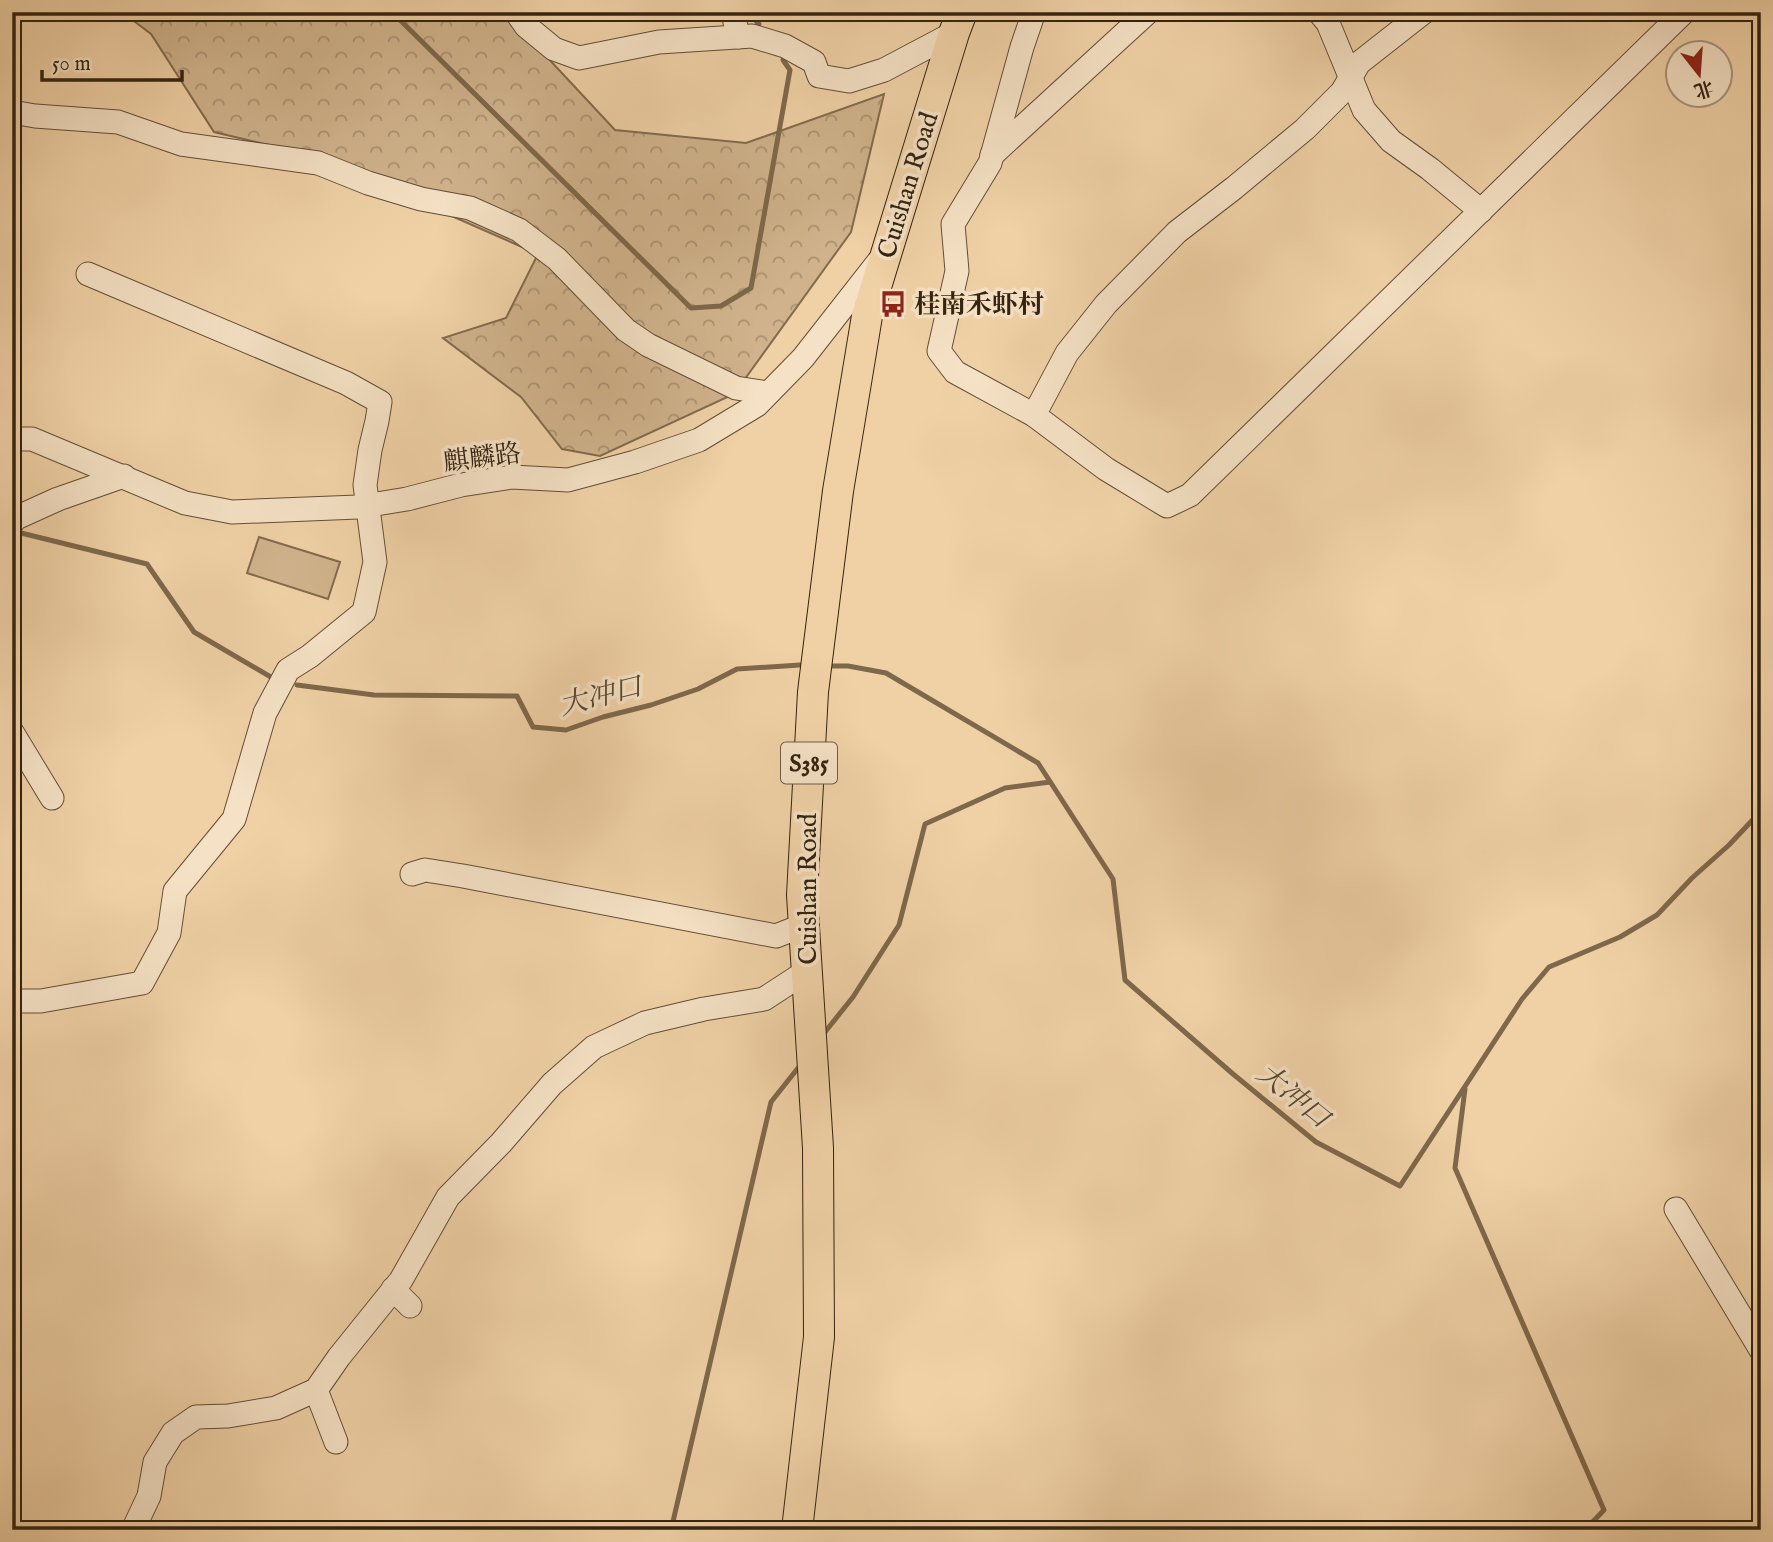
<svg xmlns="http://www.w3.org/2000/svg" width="1773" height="1542" viewBox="0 0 1773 1542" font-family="'IM FELL English','Noto Serif SC',serif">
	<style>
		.forest { fill: url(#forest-crowns); stroke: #826b4e; stroke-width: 2 }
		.green { fill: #d0b38c; stroke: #826b4e; stroke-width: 2 }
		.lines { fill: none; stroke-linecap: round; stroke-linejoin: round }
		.stream { stroke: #7e684b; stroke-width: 5 }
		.minor-casing { stroke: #634e36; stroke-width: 25 }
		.major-casing { stroke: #342310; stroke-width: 32 }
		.minor { stroke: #f5e1c5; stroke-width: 23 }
		.major { stroke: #f0d1a6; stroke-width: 30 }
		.labels { text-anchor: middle; stroke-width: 7; stroke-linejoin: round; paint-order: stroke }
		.shield { fill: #f5e1c5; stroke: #6e5c46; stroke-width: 2 }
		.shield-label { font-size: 24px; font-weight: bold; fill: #342310 }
		.street-label { font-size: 26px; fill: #342310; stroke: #f5e1c5 }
		.poi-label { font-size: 26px; font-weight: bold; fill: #342310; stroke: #f5e1c5; text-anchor: start }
		.water-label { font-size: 28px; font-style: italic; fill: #59462e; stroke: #f5e1c5 }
	</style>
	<defs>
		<pattern id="forest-crowns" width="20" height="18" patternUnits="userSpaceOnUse" patternTransform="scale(1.75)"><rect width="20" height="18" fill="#d0b38c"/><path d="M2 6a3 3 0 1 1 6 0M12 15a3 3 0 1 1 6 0" fill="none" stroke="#aa9171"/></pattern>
	</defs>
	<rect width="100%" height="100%" fill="#f0d1a6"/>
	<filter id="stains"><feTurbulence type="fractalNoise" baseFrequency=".00286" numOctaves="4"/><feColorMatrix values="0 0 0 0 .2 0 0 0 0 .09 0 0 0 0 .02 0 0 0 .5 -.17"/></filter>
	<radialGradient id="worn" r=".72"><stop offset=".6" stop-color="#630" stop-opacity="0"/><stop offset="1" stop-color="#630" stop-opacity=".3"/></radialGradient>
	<!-- forest -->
	<polygon class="forest" points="122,12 505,12 615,130 746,143 884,94 851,232 734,394 600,456 562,449 521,397 443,338 506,318 538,254 315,156 214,132 151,34"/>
	<!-- green -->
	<polygon class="green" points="259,537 340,562 328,599 247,573"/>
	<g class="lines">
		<!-- stream -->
		<g class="stream">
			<polyline points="392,12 691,308 721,306 751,288 790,70 783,60"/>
			<polyline points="758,12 756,21 759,24"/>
			<polyline points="17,532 147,564 194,632 276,680"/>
			<polyline points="833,666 848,666 886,673 1038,763 1113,879 1125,980 1233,1074 1316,1142 1400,1186 1522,999 1549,967 1620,937 1657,915 1692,878 1729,845 1761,811"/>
			<polyline points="297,685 374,695 517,696 533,727 566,730 603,717 651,705 698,689 737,669 800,665"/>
			<polyline points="825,1032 853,997 899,925 925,824 1005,788 1050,782"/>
			<polyline points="1465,1089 1455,1168 1604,1510 1585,1530"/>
			<polyline points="671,1530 771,1102 798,1068"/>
		</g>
		<defs>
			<g id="minor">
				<polyline points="516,12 526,26 554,49 579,58 659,42 752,36 785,46 814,62 819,76 849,81 884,70 954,33"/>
				<polyline points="733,12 738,37"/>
				<polyline points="1034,12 1022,47 990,163 953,224 957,271 939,351 955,372 1034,415 1106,469 1167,506 1190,495 1684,12"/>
				<polyline points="1319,12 1328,23 1364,110 1391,141 1430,169 1481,211"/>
				<polyline points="12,112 35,116 118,122 181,144 318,163 368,183 421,199 470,208 519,230 557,259 626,330 648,345 736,388 768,393"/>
				<polyline points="992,155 1148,12"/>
				<polyline points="1034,415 1067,353 1106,304 1177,232 1234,188 1305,129 1342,92 1359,63 1424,12"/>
				<polyline points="12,439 32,439 185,503 232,512 358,507 407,499 461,485 512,477 568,480 635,462 699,440 757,405 803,358 879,261"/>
				<polyline points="12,523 16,518 58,499 124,476"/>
				<polyline points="12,732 52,798"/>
				<polyline points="412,874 425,870 463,876 776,936 804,925"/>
				<polyline points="12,1001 41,1001 142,983 169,933 175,891 234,819 265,713 288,670 310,656 364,612 375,562 365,485 370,450 377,421 380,402 346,383 88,274"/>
				<polyline points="1676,1209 1761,1350"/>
				<polyline points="393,1289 410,1306"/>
				<polyline points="316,1390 336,1442"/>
				<polyline points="133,1530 149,1496 155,1462 173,1433 196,1417 228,1416 276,1408 316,1390 339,1357 401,1280 448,1197 501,1143 552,1084 594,1047 645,1023 704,1009 764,999 807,971"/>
			</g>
			<polyline id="major" points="797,1530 819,1337 818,1148 802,895 813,692 838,491 867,316 954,33 962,12"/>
		</defs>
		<!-- minor casing -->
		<use href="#minor" class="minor-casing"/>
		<!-- major casing -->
		<use href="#major" class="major-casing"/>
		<!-- minor -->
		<use href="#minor" class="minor"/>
		<!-- major -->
		<use href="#major" class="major"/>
	</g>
	<!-- icons -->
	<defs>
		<symbol id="bus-bare" viewBox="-9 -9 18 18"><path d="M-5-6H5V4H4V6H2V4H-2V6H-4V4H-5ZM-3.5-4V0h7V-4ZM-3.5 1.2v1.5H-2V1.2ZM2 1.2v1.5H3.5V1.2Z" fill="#8f2418" stroke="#f5e1c5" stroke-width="2.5" paint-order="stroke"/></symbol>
	</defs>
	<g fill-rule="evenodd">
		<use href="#bus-bare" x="874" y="285" width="38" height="38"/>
	</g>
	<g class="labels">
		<!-- shield labels -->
		<rect class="shield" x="781" y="742.5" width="56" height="41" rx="5"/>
		<g class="shield-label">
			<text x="809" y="771">S385</text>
		</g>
		<!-- street labels -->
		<g class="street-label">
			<text transform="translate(907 185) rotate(-73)" y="9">Cuishan Road</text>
			<text transform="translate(482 457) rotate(-7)" y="9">麒麟路</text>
			<text transform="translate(807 889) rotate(-90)" y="9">Cuishan Road</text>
		</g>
		<!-- poi labels -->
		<g class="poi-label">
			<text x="914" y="313">桂南禾虾村</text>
		</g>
		<!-- water labels -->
		<g class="water-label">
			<text transform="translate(600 695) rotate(-14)" y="10">大冲口</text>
			<text transform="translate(1294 1095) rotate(39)" y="10">大冲口</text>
		</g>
	</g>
	<!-- margin -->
	<rect width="1773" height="1542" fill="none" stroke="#f0d1a6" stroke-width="42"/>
	<rect x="14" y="14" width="1745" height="1514" fill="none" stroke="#342310" stroke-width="3.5"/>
	<rect x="21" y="21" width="1731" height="1500" fill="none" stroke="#342310" stroke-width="2"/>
	<!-- north arrow -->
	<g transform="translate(1699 74) rotate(163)"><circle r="33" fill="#f5e1c5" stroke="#a8957d" stroke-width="2"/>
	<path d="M0-5L12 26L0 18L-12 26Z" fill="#8f2418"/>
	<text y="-10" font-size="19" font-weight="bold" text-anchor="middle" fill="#342310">北</text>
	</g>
	<!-- scale -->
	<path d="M42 70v10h140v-10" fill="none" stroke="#342310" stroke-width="3.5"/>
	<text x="52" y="70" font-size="21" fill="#342310" stroke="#f5e1c5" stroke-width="5" paint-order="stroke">50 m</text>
	<rect width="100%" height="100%" filter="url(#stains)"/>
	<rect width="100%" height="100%" fill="url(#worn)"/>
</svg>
